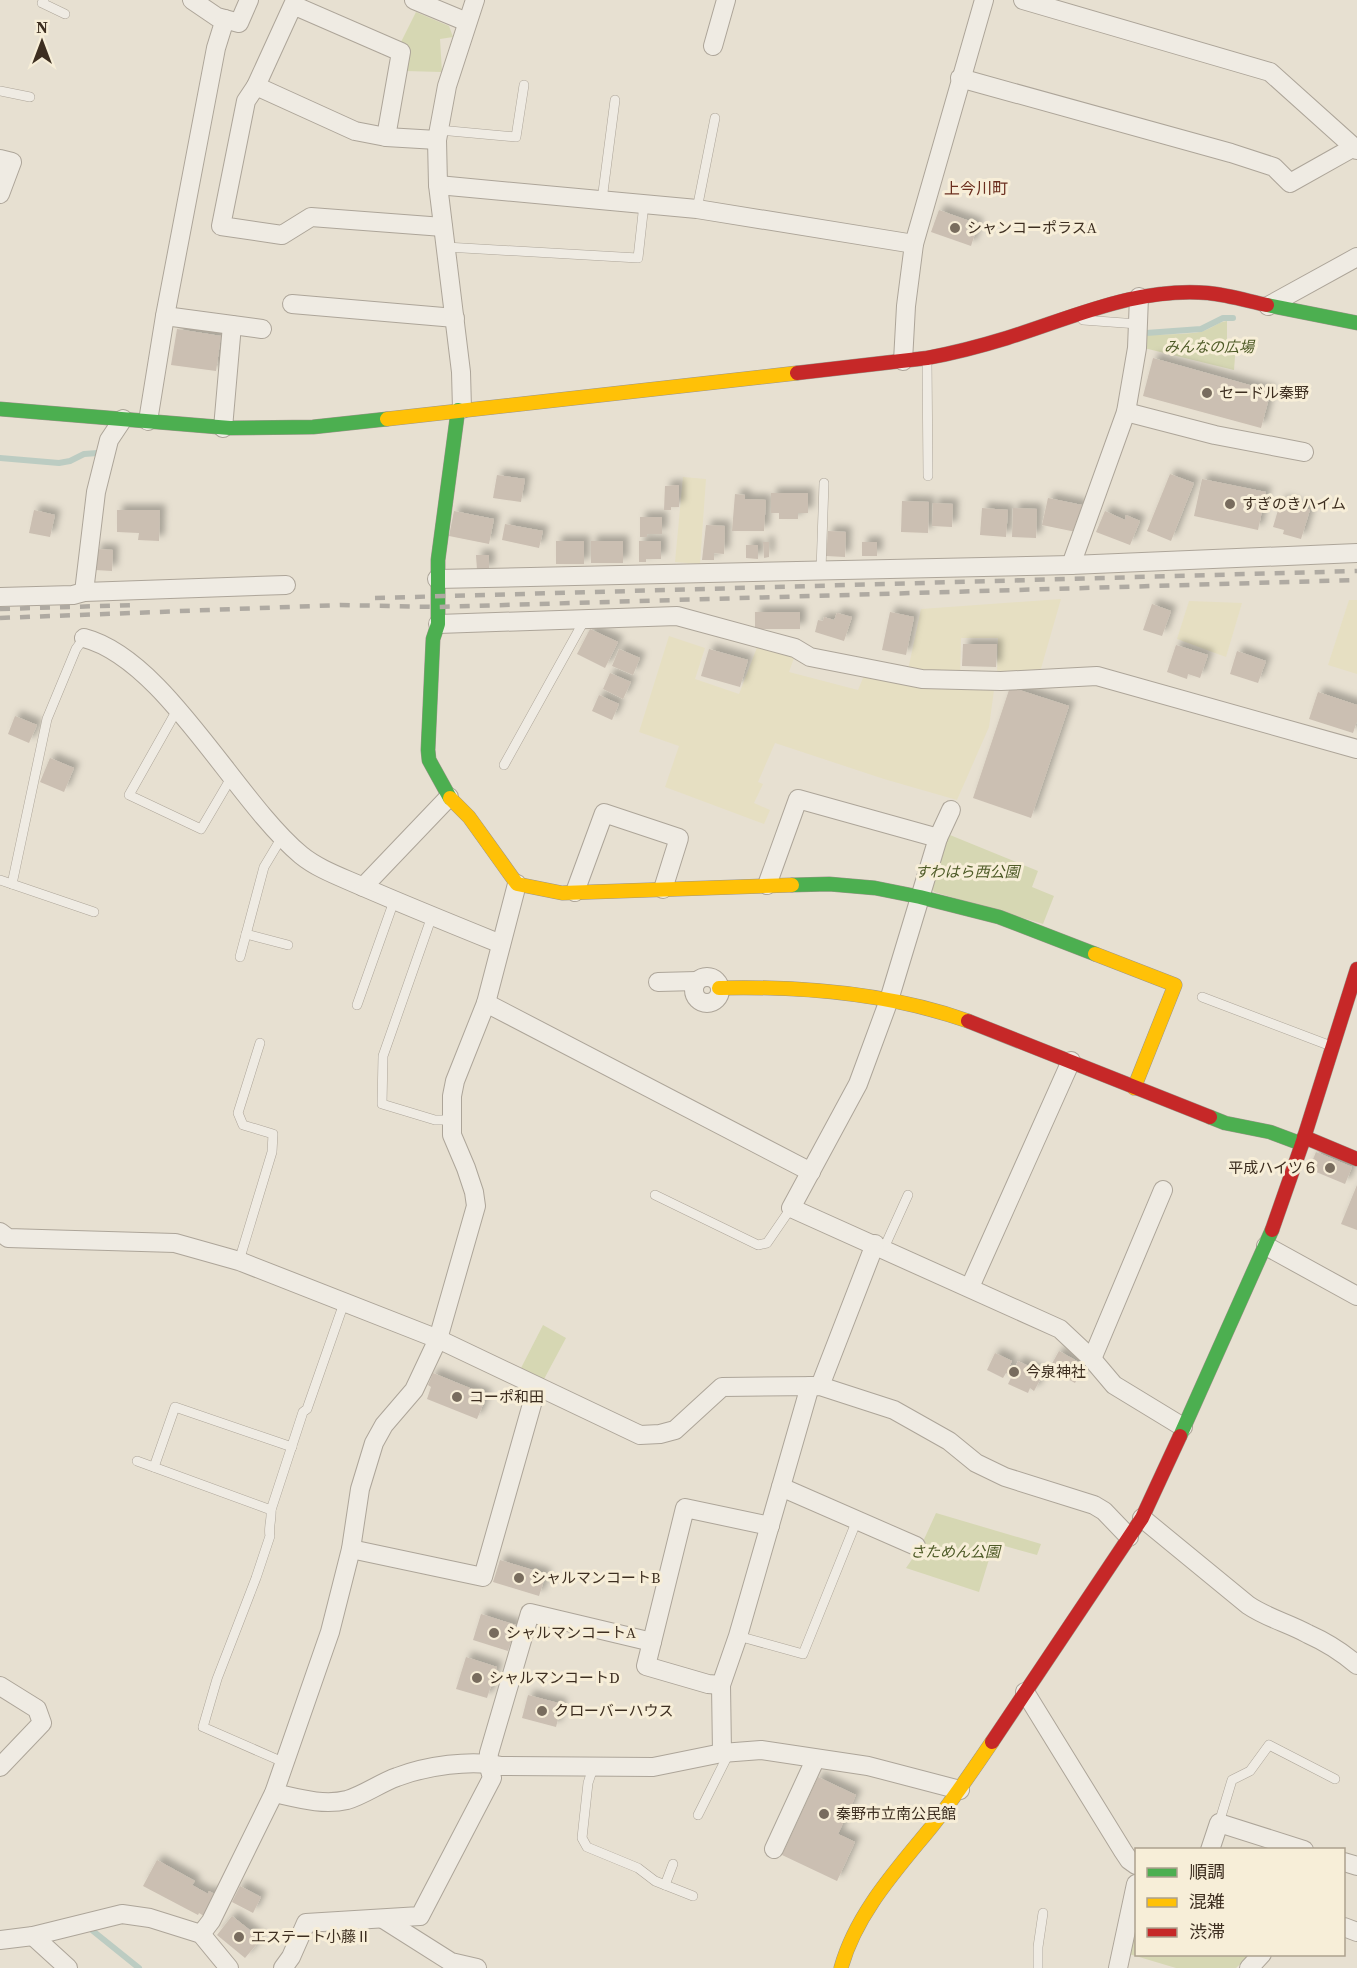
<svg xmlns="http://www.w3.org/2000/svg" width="1357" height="1968" viewBox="0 0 1357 1968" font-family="'Source Serif 4','Noto Sans JP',serif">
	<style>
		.farmland { fill: #e6dfc2 }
		.green { fill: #d6d7b3 }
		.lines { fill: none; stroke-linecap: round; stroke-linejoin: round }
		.stream { stroke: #bcccc2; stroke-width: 6 }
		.building { fill: #cbbfb2; filter: url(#shadow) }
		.lane-casing { stroke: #ada599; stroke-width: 10 }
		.street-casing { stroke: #ada599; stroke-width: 20 }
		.fast-casing { stroke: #9c958a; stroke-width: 15 }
		.slow-casing { stroke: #9c958a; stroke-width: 15 }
		.jam-casing { stroke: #9c958a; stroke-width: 15 }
		.lane { stroke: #efebe3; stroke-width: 9 }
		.street { stroke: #efebe3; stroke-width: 18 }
		.fast { stroke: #4caf50; stroke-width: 14 }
		.slow { stroke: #ffc107; stroke-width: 14 }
		.jam { stroke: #c62828; stroke-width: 14 }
		.rail { stroke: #afaaa2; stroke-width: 4.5; stroke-dasharray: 10 10; stroke-linecap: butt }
		.poi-dot { fill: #786c5e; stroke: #f7eed8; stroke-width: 2 }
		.labels { text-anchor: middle; stroke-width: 6; stroke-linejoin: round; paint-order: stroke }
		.poi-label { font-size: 15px; fill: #3d2e20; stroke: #f7eed8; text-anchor: start }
		.park-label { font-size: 15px; font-style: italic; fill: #4d5a26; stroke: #f7eed8 }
		.neighbourhood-label { font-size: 16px; fill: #6b2e1e; stroke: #f7eed8 }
	</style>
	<defs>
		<filter id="shadow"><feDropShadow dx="5.5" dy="-5.5" stdDeviation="3" flood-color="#0004"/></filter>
	</defs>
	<rect width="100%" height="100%" fill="#e7e0d1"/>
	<!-- farmland -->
	<g class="farmland">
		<polygon points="683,477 706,479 700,564 675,562"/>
		<polygon points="1061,599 1040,672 997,675 998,638 961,638 960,675 908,670 921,609"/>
		<polygon points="1349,600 1357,600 1357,674 1328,665"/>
		<polygon points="1189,601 1242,603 1226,657 1177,639"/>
		<polygon points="669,636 705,648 695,679 739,694 758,645 794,658 789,672 858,690 865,673 990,686 994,690 989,727 957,800 884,779 775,743 758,782 763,784 754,803 770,810 764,824 665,787 679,746 639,732"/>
	</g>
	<!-- green -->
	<g class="green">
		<polygon points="416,12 449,26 453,37 440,39 442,72 405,71 400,44"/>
		<path d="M 1227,321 L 1227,344 L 1236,344 L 1234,370 L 1144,348 L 1145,335 C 1163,334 1182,335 1200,332 C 1210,330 1217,322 1227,321 Z"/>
		<polygon points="945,833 1038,871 1032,887 1054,896 1043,924 934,892 929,883"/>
		<polygon points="543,1325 566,1338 543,1381 520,1370"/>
		<polygon points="936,1513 1041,1544 1037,1555 994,1543 979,1592 906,1568 921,1546"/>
		<polygon points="1136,1933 1136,1954 1250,1955 1236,1968 1176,1968 1129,1954"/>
	</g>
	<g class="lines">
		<!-- stream -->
		<g class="stream">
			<polyline points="1146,333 1201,329 1223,318 1233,318"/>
			<polyline points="0,458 59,463 70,461 84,454 98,453"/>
			<polyline points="93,1931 139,1968"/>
		</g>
	</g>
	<!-- building -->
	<g class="building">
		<polygon points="939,210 978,224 971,246 931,232"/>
		<polygon points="177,329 221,336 216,371 171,365"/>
		<polygon points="1153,358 1271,391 1261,428 1143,396"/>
		<polygon points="1170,474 1194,483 1171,541 1147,531"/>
		<polygon points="497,475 525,479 521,502 493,498"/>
		<polygon points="1202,479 1266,492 1258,530 1194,516"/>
		<polygon points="679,485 679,507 671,507 671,510 664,510 665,486"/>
		<polygon points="771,493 808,493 808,513 798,513 798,519 779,519 779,513 771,513"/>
		<polygon points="735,494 745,495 745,499 766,500 764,531 732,531"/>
		<polygon points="1048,498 1082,505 1076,532 1042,525"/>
		<polygon points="1281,500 1310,510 1301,539 1283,534 1284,530 1273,527"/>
		<polygon points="902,501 929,502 928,533 901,532"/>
		<polygon points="933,503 953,504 952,527 932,526"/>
		<polygon points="982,508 1008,510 1006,537 980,535"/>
		<polygon points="1013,508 1037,509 1036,538 1012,537"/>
		<polygon points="34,510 55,515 50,537 29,533"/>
		<polygon points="117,510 160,510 159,541 138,540 139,533 117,532"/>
		<polygon points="454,511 494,519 489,544 449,536"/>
		<polygon points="1105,511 1125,520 1126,515 1140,521 1130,545 1096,532"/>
		<polygon points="640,517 662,517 662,534 647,534 647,537 640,537"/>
		<polygon points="505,524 543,531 539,548 502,540"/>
		<polygon points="706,525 725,526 724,554 714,553 714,560 702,560"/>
		<polygon points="828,531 846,532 845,557 826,556"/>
		<rect x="556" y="541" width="28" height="23"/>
		<rect x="591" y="541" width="32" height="22"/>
		<polygon points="639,541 661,541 661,559 646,559 646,562 639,562"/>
		<polygon points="763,542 769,542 769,557 764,558"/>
		<rect x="862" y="542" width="15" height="14"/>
		<polygon points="746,545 758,545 758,559 746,558"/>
		<polygon points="96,549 113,550 112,571 95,570"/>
		<polygon points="476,555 489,555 489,570 477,570"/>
		<polygon points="1152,604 1171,611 1162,636 1143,630"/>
		<rect x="755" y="612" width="45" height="17"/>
		<polygon points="890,612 914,617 906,655 882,650"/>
		<polygon points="837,613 852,617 844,641 815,632 818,620 823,621 824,617 834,620"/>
		<polygon points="590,629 618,642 605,668 577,654"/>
		<polygon points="963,644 997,644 996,667 962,666"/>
		<polygon points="1176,645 1208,655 1200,678 1188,674 1187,679 1167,672"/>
		<polygon points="619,649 640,658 633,675 612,666"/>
		<polygon points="709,649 748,660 740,687 701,676"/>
		<polygon points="1237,651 1266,661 1258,683 1230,674"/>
		<polygon points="610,673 631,682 623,699 603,689"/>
		<polygon points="1010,687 1069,706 1031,818 973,798"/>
		<polygon points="1318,692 1357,705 1357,721 1353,733 1309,719"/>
		<polygon points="599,695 619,704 612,720 592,711"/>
		<polygon points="15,716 37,725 29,743 8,734"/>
		<polygon points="50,758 74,768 64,792 40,782"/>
		<polygon points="1316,1152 1352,1167 1345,1184 1309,1169"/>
		<polygon points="1357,1185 1357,1230 1341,1224"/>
		<polygon points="1059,1351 1084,1365 1075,1383 1049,1369"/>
		<polygon points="995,1353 1012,1361 1009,1367 1014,1369 1018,1361 1039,1371 1037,1376 1041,1378 1034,1391 1030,1388 1028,1393 1008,1384 1012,1376 1006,1373 1003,1378 987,1370"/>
		<polygon points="433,1373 487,1395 477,1419 427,1399 431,1387 428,1385"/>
		<polygon points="500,1560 546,1574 539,1596 493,1582"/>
		<polygon points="481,1614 516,1625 508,1651 473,1640"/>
		<polygon points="466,1657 497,1667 487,1698 456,1689"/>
		<polygon points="528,1695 562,1704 556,1727 522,1718"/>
		<polygon points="818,1777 856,1795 838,1834 855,1842 837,1881 782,1855"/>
		<polygon points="157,1860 195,1881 192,1885 208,1894 209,1891 216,1895 204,1916 199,1913 198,1915 143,1886"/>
		<polygon points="240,1886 261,1897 253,1913 232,1902"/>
		<polygon points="232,1916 261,1939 245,1958 217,1935"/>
	</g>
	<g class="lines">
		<defs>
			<g id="lane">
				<polyline points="44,0 42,3 65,14"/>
				<polyline points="0,91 30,97"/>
				<polyline points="439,130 516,137 524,85"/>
				<polyline points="602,200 615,100"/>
				<polyline points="697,209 715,118"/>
				<polyline points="446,247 638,258 644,204"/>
				<polyline points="1083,320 1138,324"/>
				<polyline points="927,360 928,476"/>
				<polyline points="821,570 824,483"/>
				<polyline points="177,710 129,795 201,829 231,778"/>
				<polyline points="504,765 585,619"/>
				<polyline points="0,880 94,912"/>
				<polyline points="12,884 47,719 76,649 84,638"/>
				<polyline points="432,916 383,1056 382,1104 435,1120 451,1120"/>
				<polyline points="246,934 288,945"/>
				<polyline points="240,957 264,867 282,837"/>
				<polyline points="1202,997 1331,1046"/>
				<polyline points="357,1005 394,901"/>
				<polyline points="655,1195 758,1245 767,1243 791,1208"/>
				<polyline points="884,1248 908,1195"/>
				<polyline points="239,1261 272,1152 273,1134 243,1125 238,1113 260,1043"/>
				<polyline points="137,1461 271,1510"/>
				<polyline points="154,1467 175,1407 292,1447"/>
				<polyline points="738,1636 803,1654 857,1520"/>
				<path d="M 283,1762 L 203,1727 L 217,1679 L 256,1578 L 270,1536 C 268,1528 272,1519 271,1510 L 303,1412 L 307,1409 L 344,1303"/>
				<polyline points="593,1768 588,1783 582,1838 587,1847 638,1868 655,1881 693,1896"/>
				<polyline points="698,1815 729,1753"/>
				<polyline points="1219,1823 1232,1780 1250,1771 1269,1745 1335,1779"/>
				<polyline points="665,1885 673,1864"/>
				<polyline points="1038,1968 1038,1947 1043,1913"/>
			</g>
			<g id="street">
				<polyline points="192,0 217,17 239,23 249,0"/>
				<polyline points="414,0 467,22"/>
				<polyline points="1023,0 1270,72 1357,150"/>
				<polyline points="713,46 726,0"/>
				<polyline points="960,78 1231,153 1274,167 1290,183 1354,147"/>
				<polyline points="256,86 355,131 386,137 437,140"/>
				<polyline points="386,137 401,52 293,5 256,86 246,101 221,226 282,235 311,217 443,227"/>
				<polyline points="0,159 12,162 0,194"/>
				<polyline points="438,185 697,209 914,244"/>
				<polyline points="292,304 455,318"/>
				<polyline points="1268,306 1357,257"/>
				<polyline points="165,316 262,329"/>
				<polyline points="903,361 906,306 914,244 984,0"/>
				<polyline points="462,409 461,372 438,185 437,140 447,86 475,0"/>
				<polyline points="1126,412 1215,435 1304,452"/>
				<polyline points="148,421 165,316 216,48 225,19"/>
				<polyline points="223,428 232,325"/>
				<polyline points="1071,565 1126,412 1137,348 1139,297"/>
				<polyline points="437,579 1071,565 1357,553"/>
				<polyline points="84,592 96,492 109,440 123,419"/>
				<polyline points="0,597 73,595 84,592 286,585"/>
				<polyline points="438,624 677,616 795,648 810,657 922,679 1001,681 1097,676 1357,749"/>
				<path d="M 84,638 C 165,659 235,800 301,855 C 318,869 341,877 361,886 C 407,906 454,925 501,944"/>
				<polyline points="938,838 951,810"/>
				<polyline points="767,885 798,799 938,838 889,1000 858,1084 791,1208 1060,1329 1092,1359 1114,1385 1183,1427"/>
				<polyline points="363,887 449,797"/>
				<polyline points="575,892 604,813 679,838 663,889"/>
				<circle cx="707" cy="990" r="13"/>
				<polyline points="658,982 697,981"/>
				<polyline points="486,1003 811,1172"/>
				<polyline points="0,1232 8,1238 175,1243 239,1261 438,1339 640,1435 660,1434 675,1430 722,1387 820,1386 894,1410 949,1441 976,1463 1005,1477 1094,1505 1104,1511 1129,1537"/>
				<polyline points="1266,1246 1357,1296"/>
				<polyline points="970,1287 1071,1061"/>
				<polyline points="1092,1359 1163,1190"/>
				<polyline points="820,1386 875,1244"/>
				<polyline points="781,1487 916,1546"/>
				<path d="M 1142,1518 L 1248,1605 C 1267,1618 1288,1623 1308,1634 C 1326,1642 1342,1652 1357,1665"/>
				<polyline points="351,1549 483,1577 534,1397"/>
				<polyline points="721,1685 708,1684 646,1666 685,1508 770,1526"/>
				<polyline points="0,1686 37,1709 42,1723 0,1767"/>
				<polyline points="1025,1692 1123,1851 1129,1860 1136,1865"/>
				<polyline points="722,1753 721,1685 738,1636 810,1386"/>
				<path d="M 274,1793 C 297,1798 323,1806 347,1800 C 364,1795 380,1783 397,1777 C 426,1766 471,1759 501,1766 L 653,1767 L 722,1753 L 761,1750 L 868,1766 L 960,1790"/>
				<polyline points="774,1849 815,1760"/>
				<polyline points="1210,1850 1219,1823 1304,1850"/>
				<polyline points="1344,1862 1357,1866"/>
				<polyline points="383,1919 451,1962 477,1968"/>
				<polyline points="1344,1927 1357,1932"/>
				<polyline points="201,1934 211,1921 274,1793 330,1632 351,1549 360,1489 374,1443 384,1425 414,1390 438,1339 476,1206 474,1192 466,1168 452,1135 452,1096 455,1081 486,1003 517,884"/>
				<polyline points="33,1936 68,1968"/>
				<polyline points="0,1940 33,1936 122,1914 150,1918 201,1934 229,1968"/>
				<polyline points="283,1968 291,1957 306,1923 420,1916 492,1778 488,1763 489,1753 530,1613 652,1642"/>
				<polyline points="1118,1968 1136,1884"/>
				<polyline points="1249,1968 1262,1954"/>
			</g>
			<g id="fast">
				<polyline points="1267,305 1357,323"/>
				<polyline points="0,409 230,428 313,427 387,419"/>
				<polyline points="450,798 429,760 428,750 433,639 438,624 438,560 458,410"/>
				<polyline points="792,885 829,884 875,888 920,897 999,917 1095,954"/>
				<polyline points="1210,1117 1225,1123 1270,1132 1302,1144"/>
				<polyline points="1180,1436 1272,1230"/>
			</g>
			<g id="slow">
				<polyline points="387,419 797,373"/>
				<polyline points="450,798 469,817 517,884 562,893 792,885"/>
				<polyline points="1095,954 1175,985 1134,1088"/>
				<path d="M 719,988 C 803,986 888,993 968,1021"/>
				<path d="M 841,1968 C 856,1913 898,1868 933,1825 C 954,1798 973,1770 992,1742"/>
			</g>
			<g id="jam">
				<path d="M 797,373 L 927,358 C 954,353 981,346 1007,338 C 1074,317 1137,287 1208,293 C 1228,295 1248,301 1267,305"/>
				<polyline points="968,1021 1210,1117"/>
				<polyline points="1304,1137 1357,1159"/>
				<polyline points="1272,1230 1302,1144 1357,969"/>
				<polyline points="992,1742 1142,1518 1180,1436"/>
			</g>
		</defs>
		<!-- lane casing -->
		<use href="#lane" class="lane-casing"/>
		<!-- street casing -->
		<use href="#street" class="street-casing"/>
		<!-- fast casing -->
		<use href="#fast" class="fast-casing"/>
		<!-- slow casing -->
		<use href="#slow" class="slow-casing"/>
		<!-- jam casing -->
		<use href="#jam" class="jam-casing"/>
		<!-- lane -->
		<use href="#lane" class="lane"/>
		<!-- street -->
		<use href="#street" class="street"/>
		<!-- fast -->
		<use href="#fast" class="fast"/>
		<!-- slow -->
		<use href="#slow" class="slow"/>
		<!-- jam -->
		<use href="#jam" class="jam"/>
		<!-- rail -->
		<g class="rail">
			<polyline points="375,598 1357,571"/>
			<polyline points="0,609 135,605"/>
			<polyline points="0,618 340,605 436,607 1357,580"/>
		</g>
	</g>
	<!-- markers -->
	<g class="poi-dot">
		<circle cx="955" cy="228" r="6"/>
		<circle cx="1207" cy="393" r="6"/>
		<circle cx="1230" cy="504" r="6"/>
		<circle cx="1330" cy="1168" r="6"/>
		<circle cx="1014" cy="1372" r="6"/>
		<circle cx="457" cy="1397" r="6"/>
		<circle cx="519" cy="1578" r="6"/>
		<circle cx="494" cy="1633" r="6"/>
		<circle cx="477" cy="1678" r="6"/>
		<circle cx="542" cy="1711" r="6"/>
		<circle cx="824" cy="1814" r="6"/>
		<circle cx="239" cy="1937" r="6"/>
	</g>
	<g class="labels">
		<!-- poi labels -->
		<g class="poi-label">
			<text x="967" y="233">シャンコーポラスA</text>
			<text x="1219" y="398">セードル秦野</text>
			<text x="1242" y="509">すぎのきハイム</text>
			<text x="1318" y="1173" text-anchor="end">平成ハイツ６</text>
			<text x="1026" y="1377">今泉神社</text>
			<text x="469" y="1402">コーポ和田</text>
			<text x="531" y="1583">シャルマンコートB</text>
			<text x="506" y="1638">シャルマンコートA</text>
			<text x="489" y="1683">シャルマンコートD</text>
			<text x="554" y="1716">クローバーハウス</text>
			<text x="836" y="1819">秦野市立南公民館</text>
			<text x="251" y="1942">エステート小藤Ⅱ</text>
		</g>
		<!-- park labels -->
		<g class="park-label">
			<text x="1209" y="352">みんなの広場</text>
			<text x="967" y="877">すわはら西公園</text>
			<text x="955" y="1557">さためん公園</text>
		</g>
		<!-- neighbourhood labels -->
		<g class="neighbourhood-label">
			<text x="976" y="194">上今川町</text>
		</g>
	</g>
	<!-- legend -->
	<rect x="1135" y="1848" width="210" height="108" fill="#f7eed8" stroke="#ada18e" stroke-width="1.5"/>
	<rect x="1147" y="1868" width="30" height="9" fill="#4caf50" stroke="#ada18e" stroke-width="1.5"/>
	<text x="1189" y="1878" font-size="18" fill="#3d2e20">順調</text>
	<rect x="1147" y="1898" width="30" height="9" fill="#ffc107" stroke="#ada18e" stroke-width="1.5"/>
	<text x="1189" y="1908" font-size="18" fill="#3d2e20">混雑</text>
	<rect x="1147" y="1928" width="30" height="9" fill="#c62828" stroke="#ada18e" stroke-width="1.5"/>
	<text x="1189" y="1938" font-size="18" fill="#3d2e20">渋滞</text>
	<!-- north arrow -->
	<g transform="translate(42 42)" stroke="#f7eed8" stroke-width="4.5" paint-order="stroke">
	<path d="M0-4.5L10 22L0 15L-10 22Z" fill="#3d2e20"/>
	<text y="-9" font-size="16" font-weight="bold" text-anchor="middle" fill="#3d2e20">N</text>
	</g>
</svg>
